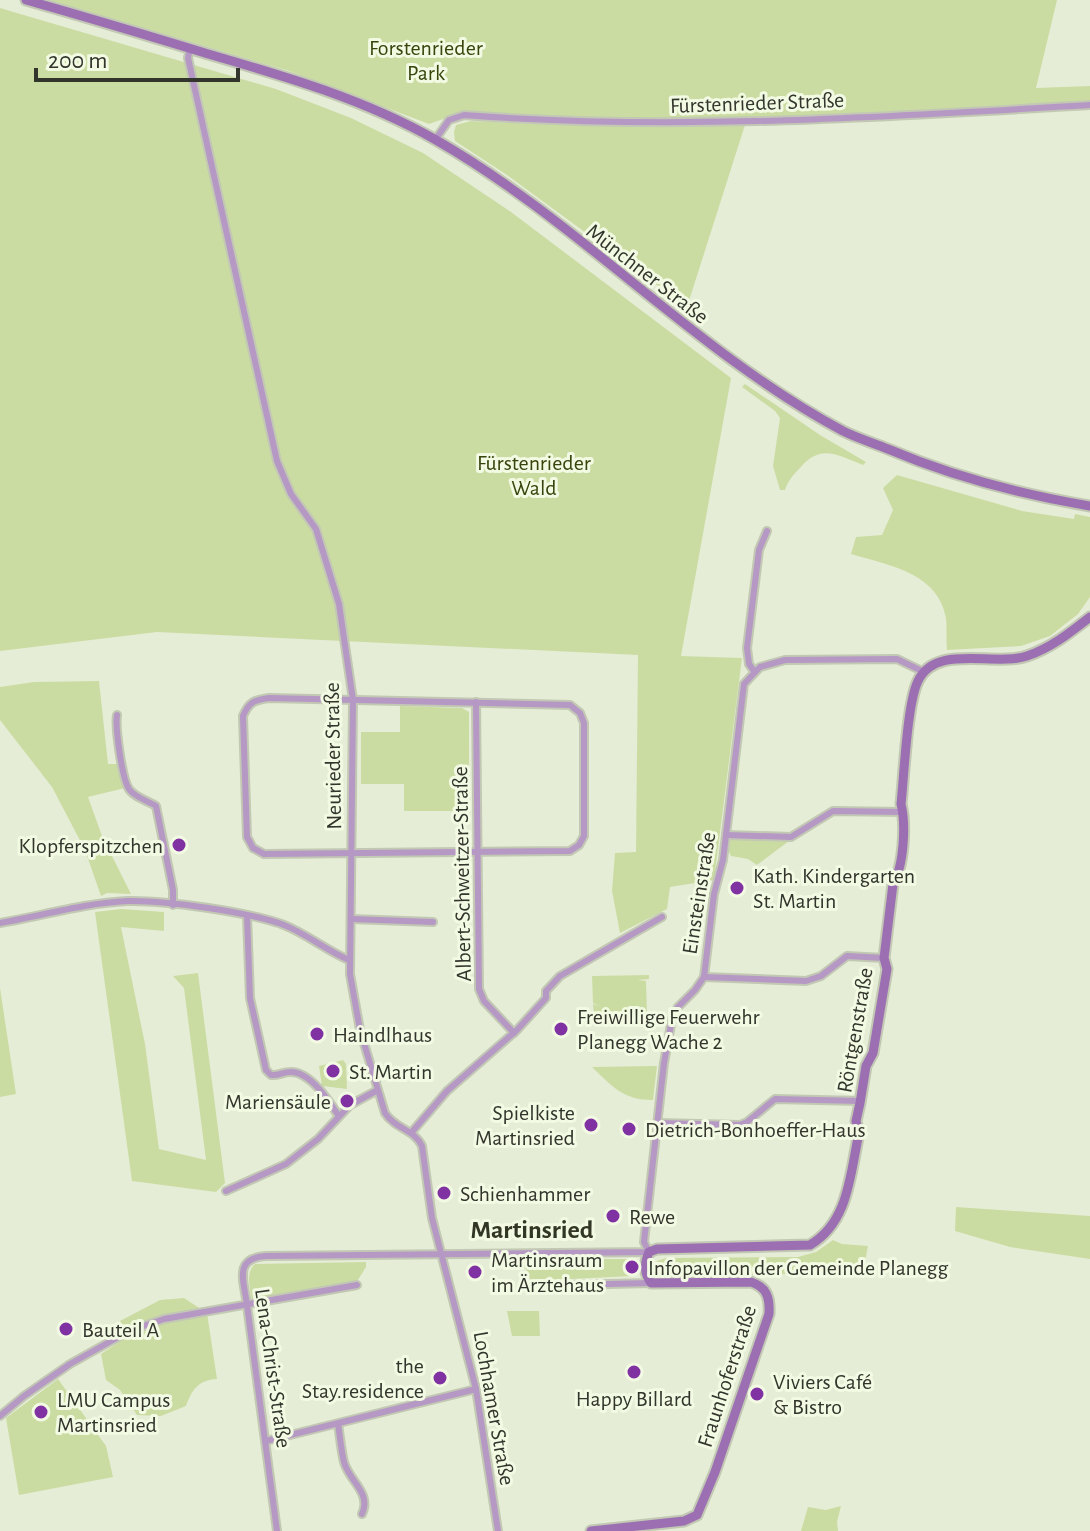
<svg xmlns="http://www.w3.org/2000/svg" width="1090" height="1531" viewBox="0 0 1090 1531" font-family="'Alegreya Sans',sans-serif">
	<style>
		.green { fill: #cbdca3 }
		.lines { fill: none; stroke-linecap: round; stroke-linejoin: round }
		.street-casing { stroke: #c2c8b4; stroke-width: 10 }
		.secondary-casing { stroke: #c2c8b4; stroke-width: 13 }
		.street { stroke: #b698c5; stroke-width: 6 }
		.secondary { stroke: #9c6fb2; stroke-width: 9 }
		.poi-dot { fill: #8132a2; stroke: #f3fae3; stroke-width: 3 }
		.labels { text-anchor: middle; stroke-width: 6; stroke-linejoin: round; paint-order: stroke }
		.park-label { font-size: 22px; fill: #38440c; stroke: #f3fae3 }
		.street-label { font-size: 22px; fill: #32352c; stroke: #f3fae3 }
		.poi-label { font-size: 22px; fill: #32352c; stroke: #f3fae3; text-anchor: start }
		.quarter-label { font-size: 26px; font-weight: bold; fill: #323725; stroke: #f3fae3 }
	</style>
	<rect width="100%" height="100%" fill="#e6edd6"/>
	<!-- green -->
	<g class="green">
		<polygon points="49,0 1057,0 1036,88 1090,86 1090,102 744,119 558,118 463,112 429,124 289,71"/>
		<polygon points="0,8 276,89 351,118 423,153 511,212 731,378 681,656 742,658 714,880 670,887 667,909 620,933 612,891 615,853 636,852 638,655 157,632 0,651"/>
		<polygon points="471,121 537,124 745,125 687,307 507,175 455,141 454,132 456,125"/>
		<path d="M 745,384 L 820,435 L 866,462 L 863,465 C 836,455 821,443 799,469 C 793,475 788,481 785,490 L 780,490 L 773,466 L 780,418 L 775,411 L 742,387 Z"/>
		<path d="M 897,475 L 1022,511 L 1074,519 L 1075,514 L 1090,517 L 1090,597 L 1078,614 L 1050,636 L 1021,646 L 947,650 C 946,640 947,628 946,618 C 938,572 887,565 851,554 L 856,537 L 882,535 L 893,510 L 883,488 Z"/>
		<polygon points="99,681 108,764 119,764 125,788 88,797 102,836 131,894 107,893 101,896 85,850 52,787 0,720 0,687 34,682"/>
		<polygon points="400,706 462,708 469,712 469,811 404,811 404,784 361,784 361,732 400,732"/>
		<polygon points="733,838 786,840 789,841 757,865 748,859 731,856 729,852 729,842"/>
		<polygon points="121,909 164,912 164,931 121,927 145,1044 159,1149 206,1160 184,988 173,976 198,973 225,1183 216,1192 132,1181 95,912"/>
		<polygon points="649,975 649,979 638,980 646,981 647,1015 604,1015 603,1012 601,1015 594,1016 593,1004 600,1006 593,1003 592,976"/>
		<polygon points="0,988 16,1094 0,1097"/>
		<polygon points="343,1060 346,1064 347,1089 322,1086 319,1066"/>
		<path d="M 657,1066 L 653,1100 C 623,1100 613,1087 592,1067 Z"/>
		<polygon points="956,1207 1090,1216 1090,1259 1010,1247 955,1231"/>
		<polygon points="833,1240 842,1244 868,1246 863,1272 665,1277 657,1274 654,1268 657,1261 666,1258 798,1257 816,1252"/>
		<polygon points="509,1259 634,1259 638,1263 639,1269 632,1276 531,1281 526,1269 508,1269"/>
		<path d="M 366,1262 L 366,1267 L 356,1283 L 252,1301 C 250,1288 245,1273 255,1264 Z"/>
		<path d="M 184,1298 L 207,1313 L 217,1379 C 198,1380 192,1390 186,1406 L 161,1416 L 137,1415 L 120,1390 L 106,1380 L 101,1354 L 125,1338 L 120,1321 L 160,1300 Z"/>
		<polygon points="507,1311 539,1311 540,1336 512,1336"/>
		<polygon points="58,1379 106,1446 113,1477 19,1495 6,1418"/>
		<polygon points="841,1506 837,1522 838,1531 801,1531 808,1507 826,1510"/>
	</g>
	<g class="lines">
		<defs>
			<g id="street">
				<path d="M 190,48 L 188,58 L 277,461 L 291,494 L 316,529 L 339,604 L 353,700 L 350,974 L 360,1030 L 385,1113 C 395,1129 414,1129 422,1146 L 432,1218 L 476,1389 L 498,1531"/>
				<path d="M 435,140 L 449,120 L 464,115 C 673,131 881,117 1090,105"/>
				<polyline points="754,671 749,664 747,648 759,550 767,531"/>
				<path d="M 269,698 L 570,705 L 580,713 L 584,723 L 584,836 L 579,845 L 570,851 L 264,854 L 253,848 L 247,837 L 243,716 C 249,702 254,700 269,698 Z"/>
				<polyline points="476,702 479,989 484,1001 514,1033"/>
				<path d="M 117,715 C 115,727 122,779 129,789 C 134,797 148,801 156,806 L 173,890 L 173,905"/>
				<polyline points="726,835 791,837 833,811 903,812"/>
				<path d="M 247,916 L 250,998 L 266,1070 L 271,1075 C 278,1076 283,1072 290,1072 C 310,1071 329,1101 338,1115"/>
				<polyline points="351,919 433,922"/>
				<path d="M 0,923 C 41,916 85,903 127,901 C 165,900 249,912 284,925 C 307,934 327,951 349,960"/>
				<polyline points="704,977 806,981 821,976 847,956 884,958"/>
				<polyline points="657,1123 740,1125 747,1122 775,1099 860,1101"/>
				<polyline points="411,1133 447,1091 517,1030 546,998 546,991 560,976 662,917"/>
				<polyline points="226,1191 286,1164 318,1139 350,1105 376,1091"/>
				<polyline points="566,1285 651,1283"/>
				<polyline points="0,1416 24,1396 70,1364 129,1331 164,1319 357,1285"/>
				<path d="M 338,1424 C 340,1436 341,1450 344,1462 C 349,1481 372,1493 362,1514"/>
				<polyline points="266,1441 476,1389"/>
				<path d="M 277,1531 L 247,1305 C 244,1281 233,1258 266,1256 L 649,1252 L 644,1242 L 664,1063 L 672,1019 L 678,1007 L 695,990 L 704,977 L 714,894 L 723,860 L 744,684 L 760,667 L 785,660 L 897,659 L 924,672"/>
			</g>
			<g id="secondary">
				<path d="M 26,0 C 86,17 146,35 205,53 C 284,76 364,99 436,140 C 581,223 695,352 843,431 C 857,438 873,443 888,449 C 954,477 1019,494 1090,506"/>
				<path d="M 591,1531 L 684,1521 L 697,1515 L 715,1472 L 769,1314 C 770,1298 767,1287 751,1282 L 651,1283 C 644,1273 644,1264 649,1252 L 657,1249 L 810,1245 C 849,1222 850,1174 859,1133 L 856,1121 L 860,1103 L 866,1066 L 873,1053 L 887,969 L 884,958 L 893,884 C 904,866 906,824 901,804 C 904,777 907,703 918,681 C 936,643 994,667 1027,656 C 1051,648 1071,632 1090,617"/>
			</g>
		</defs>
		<!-- street casing -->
		<use href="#street" class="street-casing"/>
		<!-- secondary casing -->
		<use href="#secondary" class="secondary-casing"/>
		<!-- street -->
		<use href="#street" class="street"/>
		<!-- secondary -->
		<use href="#secondary" class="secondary"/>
	</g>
	<!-- markers -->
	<g class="poi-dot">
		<circle cx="179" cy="845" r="8"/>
		<circle cx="737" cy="888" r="8"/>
		<circle cx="561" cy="1029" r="8"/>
		<circle cx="317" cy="1034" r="8"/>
		<circle cx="333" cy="1071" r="8"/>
		<circle cx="347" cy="1101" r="8"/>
		<circle cx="591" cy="1125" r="8"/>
		<circle cx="629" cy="1129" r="8"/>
		<circle cx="444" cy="1193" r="8"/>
		<circle cx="613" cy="1216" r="8"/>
		<circle cx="632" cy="1267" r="8"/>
		<circle cx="475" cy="1272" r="8"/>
		<circle cx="66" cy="1329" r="8"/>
		<circle cx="634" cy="1372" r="8"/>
		<circle cx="440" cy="1378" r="8"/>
		<circle cx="757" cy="1394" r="8"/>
		<circle cx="41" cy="1412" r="8"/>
	</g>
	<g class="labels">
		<!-- park labels -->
		<g class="park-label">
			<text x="426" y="55">Forstenrieder<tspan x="426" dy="25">Park</tspan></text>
			<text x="534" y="470">Fürstenrieder<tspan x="534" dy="25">Wald</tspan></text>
		</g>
		<!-- street labels -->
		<g class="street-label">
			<text transform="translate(757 102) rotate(-2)" y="8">Fürstenrieder Straße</text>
			<text transform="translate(648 273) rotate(38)" y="8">Münchner Straße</text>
			<text transform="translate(332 756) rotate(-91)" y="8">Neurieder Straße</text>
			<text transform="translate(461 874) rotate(-91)" y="8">Albert-Schweitzer-Straße</text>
			<text transform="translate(698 893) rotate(-81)" y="8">Einsteinstraße</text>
			<text transform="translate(854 1030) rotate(-80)" y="8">Röntgenstraße</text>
			<text transform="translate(274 1368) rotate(82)" y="8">Lena-Christ-Straße</text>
			<text transform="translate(726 1376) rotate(-72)" y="8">Fraunhoferstraße</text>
			<text transform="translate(495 1408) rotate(80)" y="8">Lochhamer Straße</text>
		</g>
		<!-- poi labels -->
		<g class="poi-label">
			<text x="163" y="853" text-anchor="end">Klopferspitzchen</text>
			<text x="753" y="883">Kath. Kindergarten<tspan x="753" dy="25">St. Martin</tspan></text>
			<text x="577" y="1024">Freiwillige Feuerwehr<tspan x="577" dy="25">Planegg Wache 2</tspan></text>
			<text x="333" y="1042">Haindlhaus</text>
			<text x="349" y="1079">St. Martin</text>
			<text x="331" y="1109" text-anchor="end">Mariensäule</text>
			<text x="575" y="1120" text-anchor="end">Spielkiste<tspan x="575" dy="25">Martinsried</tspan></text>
			<text x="645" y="1137">Dietrich-Bonhoeffer-Haus</text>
			<text x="460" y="1201">Schienhammer</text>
			<text x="629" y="1224">Rewe</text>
			<text x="491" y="1267">Martinsraum<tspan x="491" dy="25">im Ärztehaus</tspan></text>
			<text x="648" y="1275">Infopavillon der Gemeinde Planegg</text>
			<text x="82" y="1337">Bauteil A</text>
			<text x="424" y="1373" text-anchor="end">the<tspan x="424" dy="25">Stay.residence</tspan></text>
			<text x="773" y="1389">Viviers Café<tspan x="773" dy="25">&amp; Bistro</tspan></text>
			<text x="634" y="1406" text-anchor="middle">Happy Billard</text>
			<text x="57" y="1407">LMU Campus<tspan x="57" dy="25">Martinsried</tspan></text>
		</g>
		<!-- quarter labels -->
		<g class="quarter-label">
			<text x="532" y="1238">Martinsried</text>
		</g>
	</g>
	<!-- scale -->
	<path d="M36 68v12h202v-12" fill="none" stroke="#32352c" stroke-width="4"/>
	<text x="48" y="68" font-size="24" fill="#32352c" stroke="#f3fae3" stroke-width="6" paint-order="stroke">200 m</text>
</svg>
